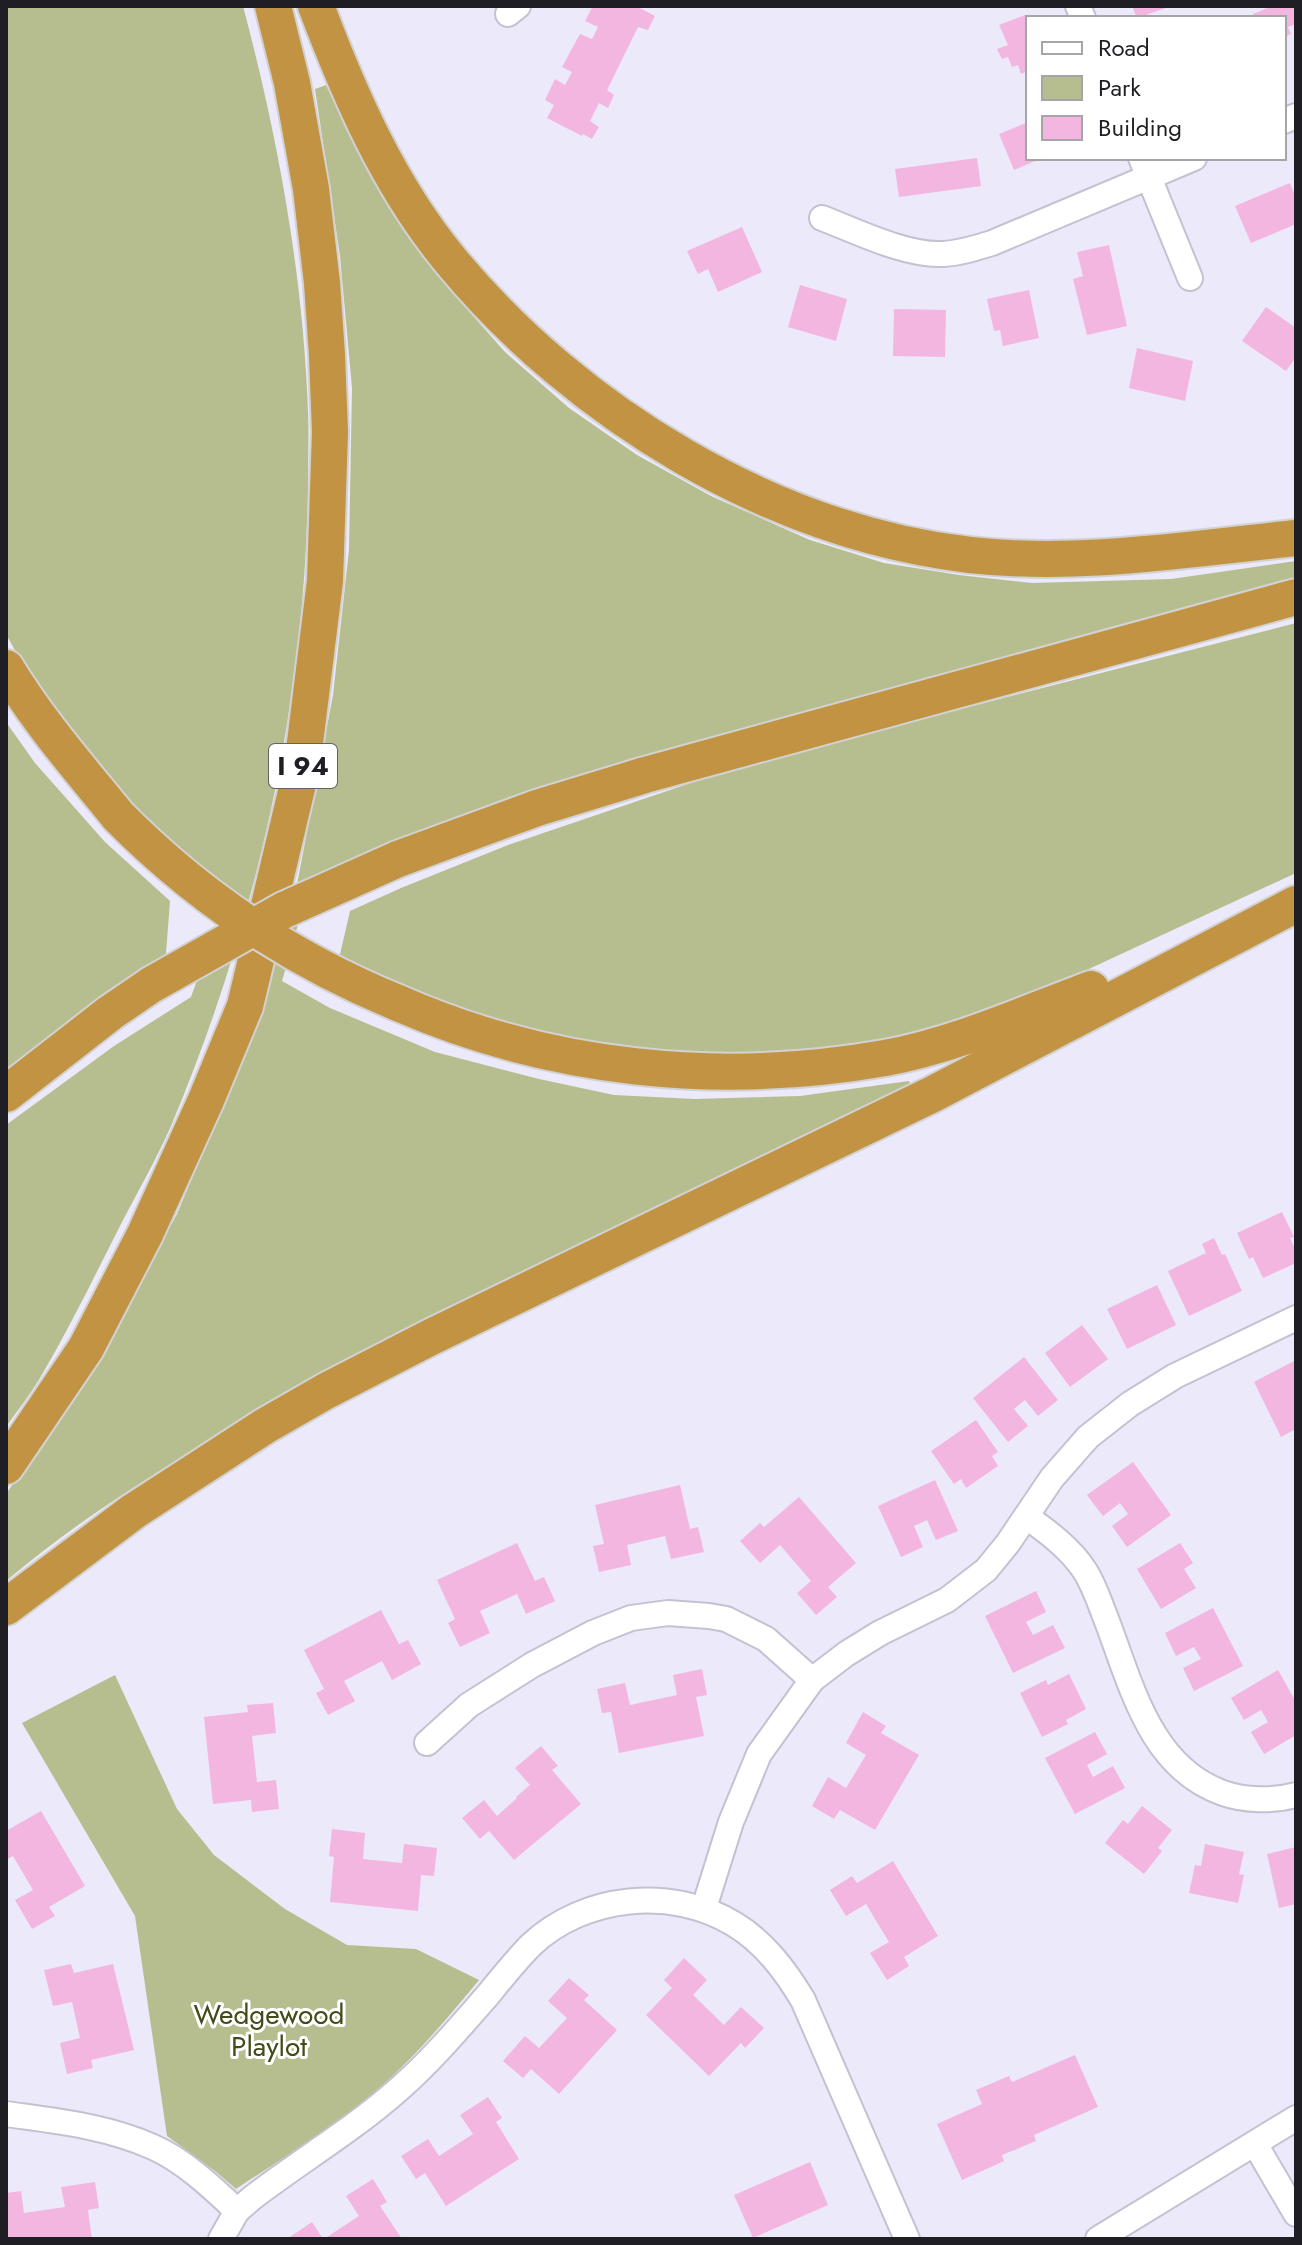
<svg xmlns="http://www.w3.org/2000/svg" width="1302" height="2245" viewBox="0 0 1302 2245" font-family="Jost,sans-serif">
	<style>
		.green { fill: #b6be8f }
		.building { fill: #f3b6e1 }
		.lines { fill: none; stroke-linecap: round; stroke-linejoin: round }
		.minor-casing { stroke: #c4c1d1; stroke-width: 28 }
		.highway-casing { stroke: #d2d2d3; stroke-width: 40 }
		.minor { stroke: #fff; stroke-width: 24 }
		.highway { stroke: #c29342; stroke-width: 36 }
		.highway-bridge-casing { stroke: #d2d2d3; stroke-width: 40; stroke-linecap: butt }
		.highway-bridge { stroke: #c29342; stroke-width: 36 }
		.labels { text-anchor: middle; stroke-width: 6; stroke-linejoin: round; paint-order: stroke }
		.shield { fill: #fff; stroke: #626266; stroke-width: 2 }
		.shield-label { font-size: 26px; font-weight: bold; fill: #1f1e24 }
		.park-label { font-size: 28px; fill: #444a18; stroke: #fff }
	</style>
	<rect width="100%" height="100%" fill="#ece9fa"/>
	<!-- green -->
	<g class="green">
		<path d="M 6,6 L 243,6 C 278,138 303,274 308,411 C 309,436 308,461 308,486 C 305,706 256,924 171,1126 C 156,1160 137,1193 120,1226 C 94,1277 69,1329 40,1378 C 30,1395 17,1411 6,1427 L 6,1125 L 114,1046 L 191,997 L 227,896 L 127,808 L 28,674 L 6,634 Z"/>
		<path d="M 326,85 L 382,197 L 451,291 L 505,352 L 569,408 L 637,455 L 711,496 L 810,540 L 884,563 L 959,575 L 1032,583 L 1171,579 L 1296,561 L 1296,583 L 308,889 L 282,981 L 330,1008 L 435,1052 L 539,1079 L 614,1095 L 695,1099 L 800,1096 L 909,1081 L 913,1090 C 762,1164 612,1237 462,1311 C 304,1389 142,1466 6,1581 L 6,1494 L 91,1370 L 177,1214 L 240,1064 L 295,895 L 333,695 L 349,550 L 352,388 L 340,256 L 315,89 Z"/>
		<polygon points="1296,623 1296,873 1063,981 945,1032 736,1062 607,1051 451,1015 338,963 350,911 401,888 508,845 720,773 957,710"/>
		<polygon points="6,722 35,763 105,842 170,901 165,966 6,1078"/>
		<path d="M 115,1675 L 177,1809 L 214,1855 L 285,1909 L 347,1945 L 416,1949 L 479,1980 C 450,2015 421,2050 387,2081 C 342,2123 287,2155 236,2189 L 215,2171 L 167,2136 L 135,1916 L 22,1723 Z"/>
	</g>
	<!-- building -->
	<g class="building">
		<polygon points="593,6 636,6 655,16 648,30 638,27 607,90 614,95 608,108 599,103 590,121 599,127 592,139 583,134 582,136 547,118 554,105 545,100 555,79 565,85 572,72 562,67 580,34 592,39 598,27 585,21"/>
		<polygon points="1132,6 1172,6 1137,18"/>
		<polygon points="1272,6 1296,6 1296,24 1288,27 1291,34 1284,37 1284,18 1254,18 1253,14"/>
		<polygon points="1025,15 1028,23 1028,71 1021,74 1018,65 1012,67 1008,57 1002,59 997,49 1008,45 999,25"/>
		<polygon points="1028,122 1028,158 1042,158 1014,170 999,134"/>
		<polygon points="977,158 981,186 899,197 895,169"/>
		<polygon points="1290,183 1296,198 1296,224 1251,243 1235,206"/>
		<polygon points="742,227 762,272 718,292 708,269 698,274 687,251"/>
		<polygon points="1109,245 1127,326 1087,335 1073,279 1083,276 1077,252"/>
		<polygon points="800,285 847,299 836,341 788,327"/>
		<polygon points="1029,290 1039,338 1003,346 1000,330 994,331 987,299"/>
		<polygon points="1266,307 1296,328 1296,357 1286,371 1242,341"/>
		<polygon points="894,309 946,310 945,357 893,356"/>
		<polygon points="1137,348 1193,361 1185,401 1129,388"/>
		<polygon points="1282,1212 1294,1237 1290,1238 1296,1251 1296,1263 1263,1278 1253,1257 1249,1259 1237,1233"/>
		<polygon points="1214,1238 1222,1255 1225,1254 1242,1291 1189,1316 1168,1271 1206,1253 1202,1244"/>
		<polygon points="1157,1285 1176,1325 1127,1349 1107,1309"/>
		<polygon points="1082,1325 1108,1359 1070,1387 1045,1353"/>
		<polygon points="1024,1357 1058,1400 1038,1416 1025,1400 1014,1409 1028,1426 1008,1442 973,1398"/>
		<polygon points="1296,1360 1296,1387 1294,1388 1296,1393 1296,1429 1281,1437 1254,1382"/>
		<polygon points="976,1420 998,1452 992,1456 998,1466 966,1488 961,1479 954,1484 931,1451"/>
		<polygon points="1133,1462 1171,1515 1127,1547 1112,1526 1128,1514 1120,1503 1103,1516 1087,1495"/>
		<polygon points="935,1480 958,1531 936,1540 927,1520 914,1526 923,1547 901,1557 878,1506"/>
		<polygon points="680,1485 690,1529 698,1527 704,1552 671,1559 665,1536 627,1545 631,1565 599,1572 593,1546 604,1544 595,1505"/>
		<polygon points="799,1497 856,1563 828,1587 837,1597 816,1615 797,1593 811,1581 780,1545 760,1563 740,1541 760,1523 764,1527"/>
		<polygon points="517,1543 535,1581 544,1577 555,1601 526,1614 517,1594 480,1611 490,1633 460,1647 448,1623 455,1619 437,1580"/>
		<polygon points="1180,1543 1193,1563 1184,1569 1196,1588 1161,1609 1137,1569"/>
		<polygon points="1036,1591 1046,1612 1026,1622 1033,1635 1053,1625 1065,1648 1013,1673 985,1616"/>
		<polygon points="1213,1608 1243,1666 1194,1691 1183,1668 1201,1659 1194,1647 1176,1656 1165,1633"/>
		<polygon points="381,1610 399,1644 408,1640 421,1664 392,1680 382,1661 344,1681 355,1701 328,1715 316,1693 324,1689 304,1650"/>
		<polygon points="702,1669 707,1695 696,1697 704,1736 619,1753 611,1712 602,1713 597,1689 625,1683 630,1705 677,1695 673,1675"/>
		<polygon points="1278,1670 1296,1702 1296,1735 1264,1754 1251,1732 1268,1722 1261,1710 1244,1720 1231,1698"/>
		<polygon points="1069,1674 1086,1709 1066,1720 1068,1724 1042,1737 1020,1693 1046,1680 1048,1685"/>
		<polygon points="273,1703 276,1733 252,1736 257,1782 276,1780 279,1809 252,1812 251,1800 213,1804 204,1717 248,1712 247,1705"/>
		<polygon points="863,1712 886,1726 881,1733 919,1755 875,1830 840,1810 834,1819 812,1806 828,1777 846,1788 866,1755 846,1743"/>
		<polygon points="1095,1732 1107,1754 1087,1765 1093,1777 1113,1766 1125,1788 1075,1814 1045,1758"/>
		<polygon points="541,1746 558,1766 552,1770 581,1804 514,1860 489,1831 480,1839 462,1818 484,1800 497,1816 517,1798 516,1797 530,1785 515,1768"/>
		<polygon points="1142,1806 1172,1830 1158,1848 1162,1851 1144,1874 1105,1843 1123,1820 1128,1824"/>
		<polygon points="41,1811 85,1886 49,1907 55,1916 32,1929 15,1900 33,1890 13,1856 6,1860 6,1831"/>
		<polygon points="332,1829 365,1833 363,1859 402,1863 404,1844 437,1848 434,1876 421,1875 418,1911 330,1902 334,1857 329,1856"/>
		<polygon points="1205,1844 1244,1852 1239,1874 1244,1875 1238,1903 1189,1893 1195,1865 1201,1866"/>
		<polygon points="1296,1847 1296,1904 1279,1908 1267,1854"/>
		<polygon points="893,1861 938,1936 904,1957 909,1966 887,1980 870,1953 889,1942 866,1904 846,1916 830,1890 852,1876 857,1883"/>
		<polygon points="684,1958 707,1980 693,1995 724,2025 741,2007 764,2028 745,2048 741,2043 709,2076 646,2015 672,1988 664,1980"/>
		<polygon points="71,1964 74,1973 113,1964 134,2050 91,2060 93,2068 67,2074 60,2043 80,2038 72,2002 53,2006 44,1970"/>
		<polygon points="569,1978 589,1995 584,2000 617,2030 559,2094 531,2069 523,2078 503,2061 525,2036 539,2048 567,2018 548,2001"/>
		<polygon points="1075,2055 1098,2107 1034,2135 1036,2141 1002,2155 1004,2161 962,2180 937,2124 982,2104 976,2090 1009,2076 1012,2082"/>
		<polygon points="488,2097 502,2118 496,2122 519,2159 446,2206 425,2173 416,2179 401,2156 428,2139 439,2156 473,2134 460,2115"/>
		<polygon points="810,2162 828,2205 753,2238 734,2195"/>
		<polygon points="373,2179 387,2202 380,2206 402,2239 324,2239 359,2216 346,2196"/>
		<polygon points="95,2182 99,2208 88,2210 92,2239 6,2239 6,2193 21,2191 24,2213 65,2207 61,2187"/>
		<polygon points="312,2222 323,2239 287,2239"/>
	</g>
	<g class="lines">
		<defs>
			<g id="minor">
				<polyline points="1078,6 1083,18"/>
				<polyline points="508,14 518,6"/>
				<polyline points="1284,121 1296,116"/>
				<polyline points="1141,158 1190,278"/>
				<path d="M 822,218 C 856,231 906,256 943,254 C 960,253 976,248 992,243 L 1194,158"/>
				<path d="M 1027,1517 C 1048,1532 1071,1549 1085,1571 C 1094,1585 1099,1601 1105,1616 C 1131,1683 1149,1767 1223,1793 C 1245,1801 1274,1801 1296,1795"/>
				<polyline points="427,1743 469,1705 532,1665 593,1633 631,1618 668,1613 709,1616 726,1619 766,1639 812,1680"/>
				<polyline points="704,1908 731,1822 759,1754 812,1680 846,1654 880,1633 947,1600 986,1570 1008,1543 1052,1478 1088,1437 1130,1404 1175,1376 1296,1318"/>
				<path d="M 6,2114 C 55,2121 106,2126 153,2147 C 183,2160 213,2188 237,2211"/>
				<polyline points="1255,2144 1296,2214"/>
				<path d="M 221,2239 L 237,2211 L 252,2198 C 300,2161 353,2130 399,2089 C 431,2061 459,2028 487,1996 C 501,1979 515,1961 531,1945 C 584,1895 672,1886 734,1924 C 764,1942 785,1970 803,2000 L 907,2239"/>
				<polyline points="1098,2239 1296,2118"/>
			</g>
			<g id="highway">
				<path d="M 316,6 C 350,96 389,186 451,261 C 577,413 772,532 970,555 C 1078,567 1188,549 1296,538"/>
				<path d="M 6,668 C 38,721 79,768 118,816"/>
				<polyline points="398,859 537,808 645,775 1296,597"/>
				<path d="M 398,1003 C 551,1070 720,1087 885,1058 C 956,1045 1024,1014 1091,989"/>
				<polyline points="6,1094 110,1013"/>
				<polyline points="6,1466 86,1348 145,1234 206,1100 245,1006 302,767 325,581 330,432 327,355 322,283 311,189 292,83 273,6"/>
				<polyline points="6,1607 134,1511 265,1426 326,1391 431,1337 933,1094 1296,904"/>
			</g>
		</defs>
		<!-- minor casing -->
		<use href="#minor" class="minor-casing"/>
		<!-- highway casing -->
		<use href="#highway" class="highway-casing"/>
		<!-- minor -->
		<use href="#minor" class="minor"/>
		<!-- highway -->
		<use href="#highway" class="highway"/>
		<defs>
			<g id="highway-bridge">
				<path d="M 118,816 C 200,899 291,959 398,1003"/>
				<polyline points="110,1013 151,985 284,910 398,859"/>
			</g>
		</defs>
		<!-- highway-bridge casing -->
		<use href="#highway-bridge" class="highway-bridge-casing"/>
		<!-- highway-bridge -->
		<use href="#highway-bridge" class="highway-bridge"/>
	</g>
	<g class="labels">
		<!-- shield labels -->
		<rect class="shield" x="269" y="744" width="68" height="44" rx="6"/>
		<g class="shield-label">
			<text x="303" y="775">I 94</text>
		</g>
		<!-- park labels -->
		<g class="park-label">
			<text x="269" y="2024">Wedgewood<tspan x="269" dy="32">Playlot</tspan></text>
		</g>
	</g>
	<!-- border -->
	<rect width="1302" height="2245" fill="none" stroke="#1f1e24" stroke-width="16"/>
	<!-- legend -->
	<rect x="1026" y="16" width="260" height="144" fill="#ffffff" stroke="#a5a5a7" stroke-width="2"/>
	<rect x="1042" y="42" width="40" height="12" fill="#ffffff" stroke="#a5a5a7" stroke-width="2"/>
	<text x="1098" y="56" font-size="24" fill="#1f1e24">Road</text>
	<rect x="1042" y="76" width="40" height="24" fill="#b6be8f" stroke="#a5a5a7" stroke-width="2"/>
	<text x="1098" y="96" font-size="24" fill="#1f1e24">Park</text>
	<rect x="1042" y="116" width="40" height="24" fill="#f3b6e1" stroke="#a5a5a7" stroke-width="2"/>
	<text x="1098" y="136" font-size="24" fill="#1f1e24">Building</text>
</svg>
